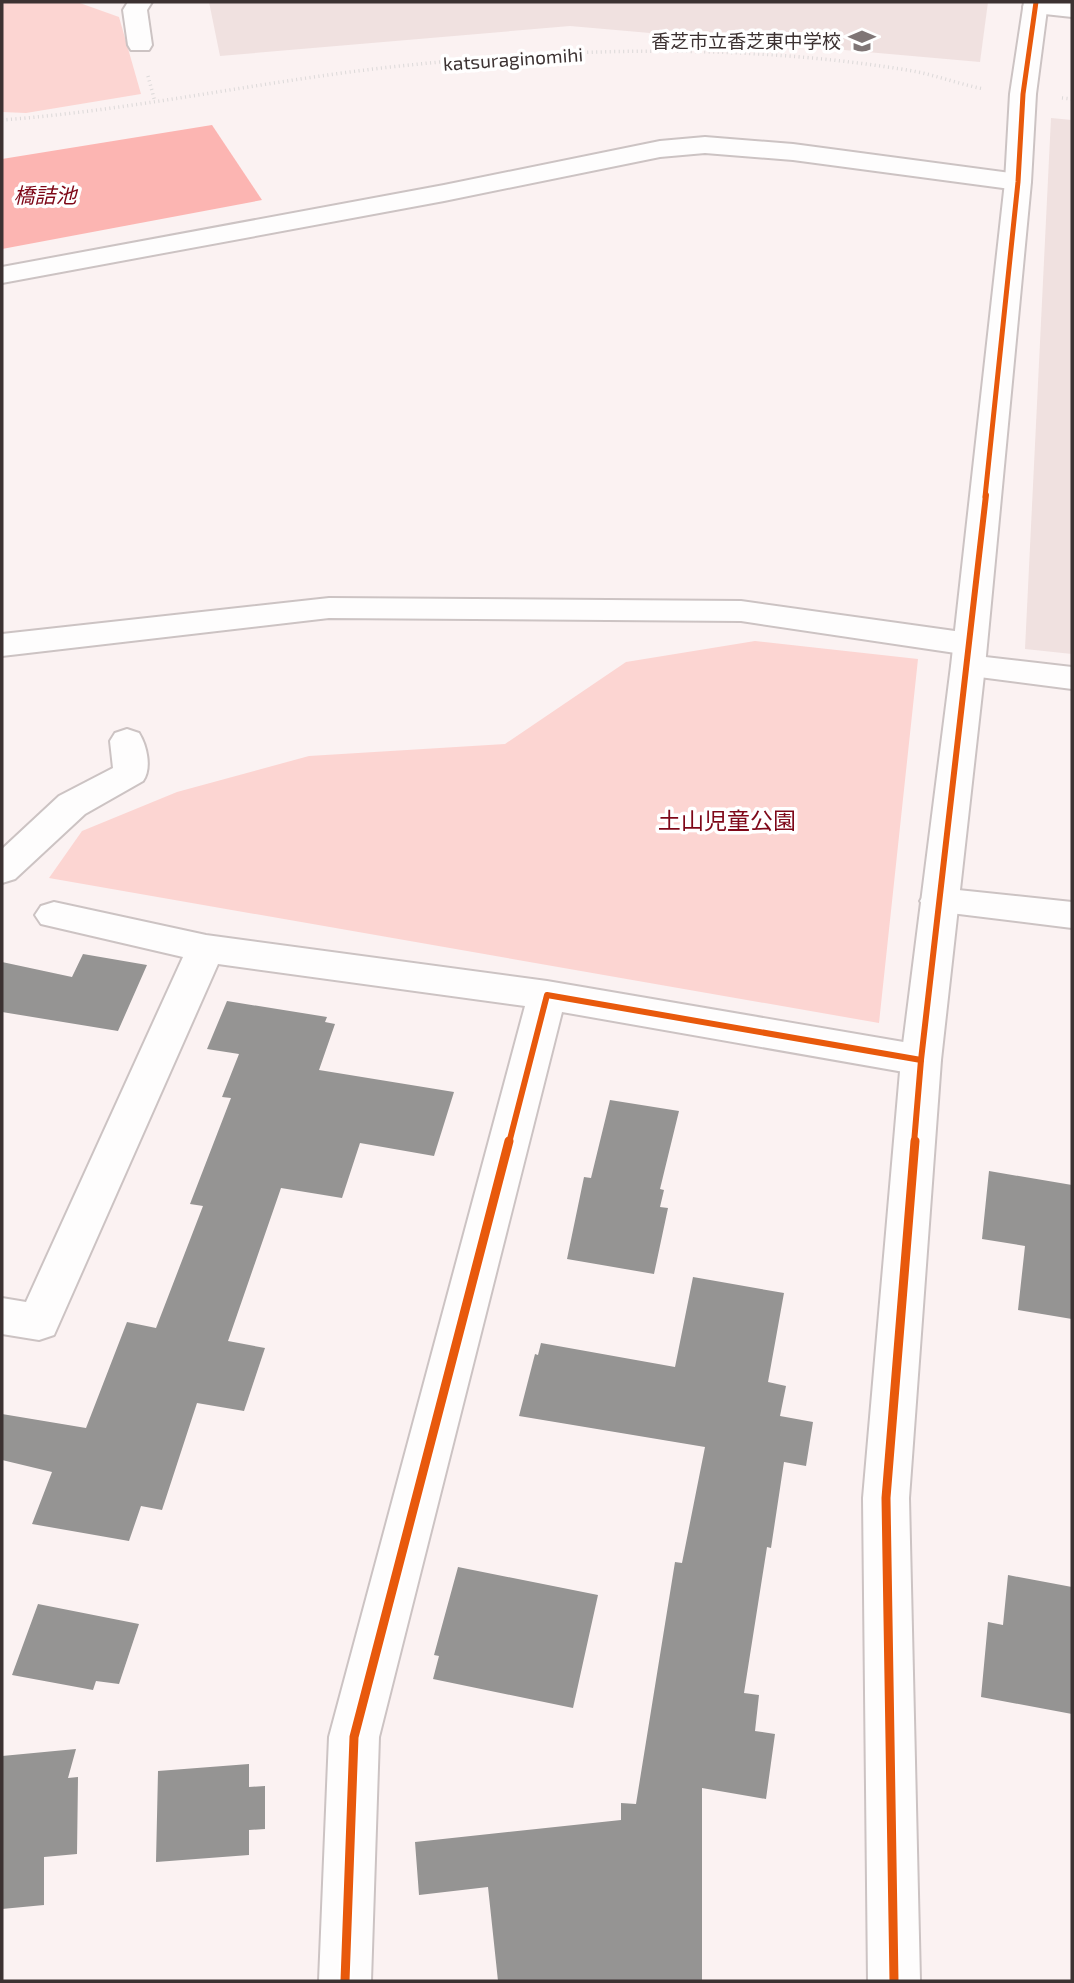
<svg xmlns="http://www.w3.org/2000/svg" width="1074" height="1983" viewBox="0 0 1074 1983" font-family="'Exo 2','Noto Sans JP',sans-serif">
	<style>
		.built { fill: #f0e1e0 }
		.green { fill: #fcd5d2 }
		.water { fill: #fcb5b2 }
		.building { fill: #959493 }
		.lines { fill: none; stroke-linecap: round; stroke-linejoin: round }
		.minor-casing { stroke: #ccc3c3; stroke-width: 4 }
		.tertiary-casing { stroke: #ccc3c3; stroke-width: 4 }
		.path { stroke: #dcd9d9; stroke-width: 3.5; stroke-dasharray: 1 3.5; stroke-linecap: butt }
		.minor { fill: #fefdfd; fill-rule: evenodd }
		.tertiary { fill: #fefdfd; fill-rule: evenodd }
		.cycleway-far2-casing { stroke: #fff; stroke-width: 9 }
		.cycleway-far1-casing { stroke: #fff; stroke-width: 10 }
		.cycleway-casing { stroke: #fff; stroke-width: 13 }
		.cycleway-far2 { stroke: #e8590c; stroke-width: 5 }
		.cycleway-far1 { stroke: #e8590c; stroke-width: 6 }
		.cycleway { stroke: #e8590c; stroke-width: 9 }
		.labels { text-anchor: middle; stroke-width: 7; stroke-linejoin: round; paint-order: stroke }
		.far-poi-label { font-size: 19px; fill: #3c3232; stroke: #fff; text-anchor: end }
		.far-street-label { font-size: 19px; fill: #3c3232; stroke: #fff }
		.far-water-label { font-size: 21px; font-style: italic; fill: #7e0717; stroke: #fff }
		.park-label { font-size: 23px; fill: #7e0718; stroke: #fff }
	</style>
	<rect width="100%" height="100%" fill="#fbf2f2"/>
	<!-- built -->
	<g class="built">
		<polygon points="209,2 988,2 980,62 570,26 220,56"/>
		<polygon points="1051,118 1072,120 1072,654 1025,649"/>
	</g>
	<!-- green -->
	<g class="green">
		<polygon points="2,2 77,2 119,17 141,94 26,113 2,112"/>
		<polygon points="755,641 918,659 879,1023 49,878 82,831 177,792 309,756 505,744 626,662"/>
	</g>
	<!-- water -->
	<polygon class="water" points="212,125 262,200 2,249 2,159"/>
	<!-- building -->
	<g class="building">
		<polygon points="83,954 147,965 118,1031 2,1012 2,962 72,977"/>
		<polygon points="227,1001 327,1017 325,1022 335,1024 319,1070 454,1092 434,1156 360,1143 342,1198 281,1188 228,1341 265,1348 244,1411 197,1403 162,1510 141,1506 129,1541 32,1524 52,1472 2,1460 2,1414 86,1428 127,1322 156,1328 203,1206 190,1204 231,1098 222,1097 239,1054 207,1049"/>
		<polygon points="610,1100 679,1111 660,1189 664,1190 660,1207 668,1208 654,1274 567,1259 584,1177 591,1178"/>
		<polygon points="989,1171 1072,1185 1072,1319 1018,1310 1025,1246 982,1239"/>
		<polygon points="693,1277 784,1293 768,1382 786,1386 780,1416 813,1422 806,1466 784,1462 771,1548 767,1547 744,1693 759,1695 755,1731 775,1734 766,1799 702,1788 702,1981 498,1981 488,1887 419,1895 415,1842 621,1820 621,1803 636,1804 675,1562 682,1563 705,1447 519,1416 535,1354 538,1355 541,1343 675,1367"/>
		<polygon points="458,1567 598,1595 573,1708 433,1679 439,1656 434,1655"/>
		<polygon points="1008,1575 1072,1587 1072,1714 981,1697 988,1622 1003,1625"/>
		<polygon points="38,1604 139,1624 119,1684 96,1681 93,1690 12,1675"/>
		<polygon points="76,1749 68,1778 78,1777 77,1854 44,1857 44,1905 2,1909 2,1756"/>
		<polygon points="249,1764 249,1787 265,1786 265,1829 249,1830 249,1855 156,1862 158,1771"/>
	</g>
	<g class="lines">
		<defs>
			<g id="minor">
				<polygon points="128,2 152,2 147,10 152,45 149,50 131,50 128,45 123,10"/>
				<polygon points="1026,2 1072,3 1072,17 1026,12 1023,7"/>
				<polygon points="705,137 793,144 1018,174 1027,176 1031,182 1027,188 1018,190 793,160 705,153 660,157 444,201 2,283 2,267 444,185 660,141"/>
				<polygon points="329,598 741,601 969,633 981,636 986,644 981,652 969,655 741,621 329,618 2,656 2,634"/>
				<polygon points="968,655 1072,667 1072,689 956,674 951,666 956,658"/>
				<path d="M 127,729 L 139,733 C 147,746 152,768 143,781 L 85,814 L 15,879 L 2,883 L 2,849 L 59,796 L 113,768 L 110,741 L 115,733 Z"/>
				<polygon points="939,888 1072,902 1072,928 926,910 920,901 926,892"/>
				<polygon points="54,902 206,935 547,981 921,1045 935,1050 941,1060 935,1070 921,1075 562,1012 379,1737 371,1981 319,1981 329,1737 525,1006 218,964 54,1335 39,1340 2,1334 2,1298 26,1302 183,957 41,924 35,915 41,906"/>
			</g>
			<polygon id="tertiary" points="1024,2 1048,2 1036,94 1031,182 985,666 941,1060 909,1498 920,1981 868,1981 863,1498 901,1060 951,666 1005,182 1010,94"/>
		</defs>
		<!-- minor casing -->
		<use href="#minor" class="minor-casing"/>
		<!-- tertiary casing -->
		<use href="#tertiary" class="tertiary-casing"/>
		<!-- path -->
		<g class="path">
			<polyline points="148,76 155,102"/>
			<polyline points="1062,98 1072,99"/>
			<path d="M 2,120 C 136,110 267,80 400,66 C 568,48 740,43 907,70 C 933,74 958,84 984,89"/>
		</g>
		<!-- minor -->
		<use href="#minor" class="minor"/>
		<!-- tertiary -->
		<use href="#tertiary" class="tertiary"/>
		<defs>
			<polyline id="cycleway-far2" points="985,497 1018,182 1023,94 1036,2"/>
			<g id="cycleway-far1">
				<polyline points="509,1143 547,995 921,1060"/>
				<polyline points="914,1143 921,1060 986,495"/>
			</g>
			<g id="cycleway">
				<polyline points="345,1981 354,1737 509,1141"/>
				<polyline points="894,1981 886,1498 915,1141"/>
			</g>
		</defs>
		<!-- cycleway-far2 casing -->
		<use href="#cycleway-far2" class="cycleway-far2-casing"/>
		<!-- cycleway-far1 casing -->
		<use href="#cycleway-far1" class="cycleway-far1-casing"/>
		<!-- cycleway casing -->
		<use href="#cycleway" class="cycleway-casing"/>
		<!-- cycleway-far2 -->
		<use href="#cycleway-far2" class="cycleway-far2"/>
		<!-- cycleway-far1 -->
		<use href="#cycleway-far1" class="cycleway-far1"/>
		<!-- cycleway -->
		<use href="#cycleway" class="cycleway"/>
	</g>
	<!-- icons -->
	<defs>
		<symbol id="school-bare" viewBox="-9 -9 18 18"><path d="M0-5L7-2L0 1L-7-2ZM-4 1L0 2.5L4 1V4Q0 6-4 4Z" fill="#7f7575" stroke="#fff" stroke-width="2.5" paint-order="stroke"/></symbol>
	</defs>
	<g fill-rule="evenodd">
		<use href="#school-bare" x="843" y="22" width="38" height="38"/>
	</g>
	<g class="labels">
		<!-- far-poi labels -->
		<g class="far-poi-label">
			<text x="841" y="48">香芝市立香芝東中学校</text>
		</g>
		<!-- far-street labels -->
		<g class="far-street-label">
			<text transform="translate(513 59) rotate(-4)" y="7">katsuraginomihi</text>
		</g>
		<!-- far-water labels -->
		<g class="far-water-label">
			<text x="45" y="203">橋詰池</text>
		</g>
		<!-- park labels -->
		<g class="park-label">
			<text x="727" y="829">土山児童公園</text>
		</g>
	</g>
	<!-- border -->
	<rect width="1074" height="1983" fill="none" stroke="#3c3232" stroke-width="7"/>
</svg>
